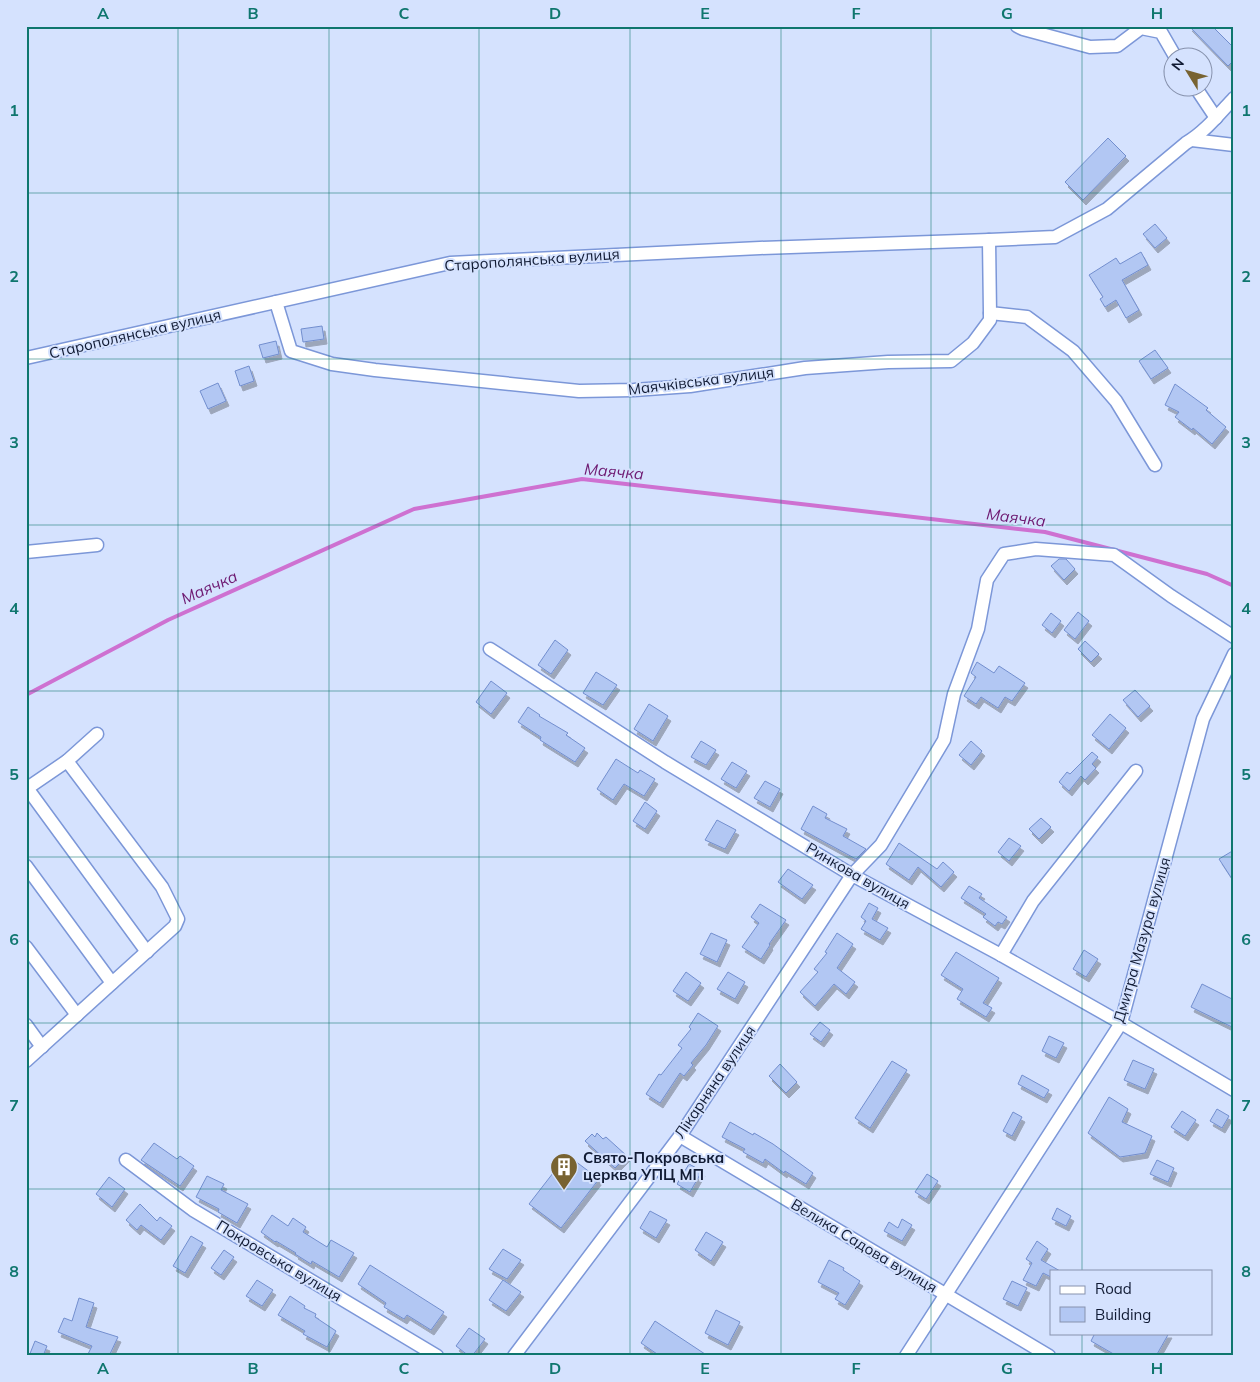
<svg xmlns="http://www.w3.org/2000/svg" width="1260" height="1382" viewBox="0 0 1260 1382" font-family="Mulish,sans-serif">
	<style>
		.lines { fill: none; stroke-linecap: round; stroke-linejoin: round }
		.stream { stroke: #ce71d1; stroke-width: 4 }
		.building { fill: #b2c7f3; stroke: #728ece; filter: url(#shadow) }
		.minor-casing { stroke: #7c97d8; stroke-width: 15 }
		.minor { stroke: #fff; stroke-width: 12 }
		.grid { fill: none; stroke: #0f766e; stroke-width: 1; stroke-opacity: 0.55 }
		.labels { text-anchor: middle; stroke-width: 4; stroke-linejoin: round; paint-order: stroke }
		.street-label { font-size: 15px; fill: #111b34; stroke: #d5e2fe }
		.poi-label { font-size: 15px; font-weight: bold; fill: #111b34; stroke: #d5e2fe; text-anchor: start }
		.water-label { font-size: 16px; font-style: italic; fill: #6e1a72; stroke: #d5e2fe }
		.neatline { fill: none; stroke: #0f766e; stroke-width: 2 }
		.grid-label { font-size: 16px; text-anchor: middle; font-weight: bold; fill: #0f766e }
	</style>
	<defs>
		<filter id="shadow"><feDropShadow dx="3" dy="5" stdDeviation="0" flood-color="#0004"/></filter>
	</defs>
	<rect width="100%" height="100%" fill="#d5e2fe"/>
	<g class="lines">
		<!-- stream -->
		<polyline class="stream" points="26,695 168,620 414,509 582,479 1045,532 1207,574 1234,586"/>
	</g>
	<!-- building -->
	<g class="building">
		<polygon points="1189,26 1212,26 1234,48 1234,60 1228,66"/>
		<polygon points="1108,138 1126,156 1083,200 1065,182"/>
		<polygon points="1155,224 1167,238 1155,248 1143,234"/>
		<polygon points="1141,252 1148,265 1122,280 1139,310 1126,318 1116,300 1105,307 1100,299 1103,297 1089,275 1116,258 1120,264"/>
		<polygon points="322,326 324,339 303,342 301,329"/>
		<polygon points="276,341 279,354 263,358 259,345"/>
		<polygon points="1155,350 1168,368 1151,379 1139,361"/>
		<polygon points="249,366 254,381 240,386 235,371"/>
		<polygon points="218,383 226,401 208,409 200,391"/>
		<polygon points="1175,384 1208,408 1206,410 1226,427 1212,444 1193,428 1192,430 1175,417 1179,412 1165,405"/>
		<polygon points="1059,559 1066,559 1075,569 1064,580 1051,566"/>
		<polygon points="1078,612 1089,621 1075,639 1064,630"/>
		<polygon points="1051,613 1061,621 1052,633 1042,625"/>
		<polygon points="555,640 568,650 551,674 538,665"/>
		<polygon points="1085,641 1099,654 1091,662 1078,649"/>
		<polygon points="977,662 994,673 999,666 1025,683 1012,701 1005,697 998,708 981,697 976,704 964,696 976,677 971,673"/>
		<polygon points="596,672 617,685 603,705 583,693"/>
		<polygon points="491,681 507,693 491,714 476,702"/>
		<polygon points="1135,690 1150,706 1138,717 1123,700"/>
		<polygon points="649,704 668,716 653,741 634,729"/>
		<polygon points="528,707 540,715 539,716 568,733 566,735 585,748 575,762 540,740 541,737 518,722"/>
		<polygon points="1110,714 1126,728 1109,749 1092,735"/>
		<polygon points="701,741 716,750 706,765 691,757"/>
		<polygon points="971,741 982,751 971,765 959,755"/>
		<polygon points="1092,752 1098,757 1092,764 1096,768 1085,780 1081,776 1069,791 1059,782 1067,772 1070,774"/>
		<polygon points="616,759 638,773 640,770 655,779 644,796 624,784 613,800 597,789"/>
		<polygon points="732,762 747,771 736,788 721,779"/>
		<polygon points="765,781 780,789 770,807 754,798"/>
		<polygon points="645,802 657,811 645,829 633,821"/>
		<polygon points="813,806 827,814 825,818 847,829 843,836 866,849 856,859 801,829"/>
		<polygon points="1041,818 1051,827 1039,839 1029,829"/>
		<polygon points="717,820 736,830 725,849 705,840"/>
		<polygon points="1009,838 1021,846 1009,861 998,852"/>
		<polygon points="899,843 937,869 943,862 954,872 941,887 918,867 909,880 886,864"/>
		<polygon points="1234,850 1234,882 1219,859"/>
		<polygon points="788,869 813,885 802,899 778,882"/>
		<polygon points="969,886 982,894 979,898 1007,917 1002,924 998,922 995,926 983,917 986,914 961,898"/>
		<polygon points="869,903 878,908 872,919 888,928 880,940 861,929 866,921 861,917"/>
		<polygon points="760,904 786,920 769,944 770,945 761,959 742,947 759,923 751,917"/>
		<polygon points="711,933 727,940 717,962 700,954"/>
		<polygon points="837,933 853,944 837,968 855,982 846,994 834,984 815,1006 800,992 818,972 814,969 827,953 825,952"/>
		<polygon points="1084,950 1098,959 1086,977 1073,969"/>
		<polygon points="956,952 999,978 983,1003 992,1008 986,1017 957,999 963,989 941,975"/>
		<polygon points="686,972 701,983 688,1001 673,991"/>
		<polygon points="728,972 745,982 735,999 717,989"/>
		<polygon points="1202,984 1234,1000 1234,1028 1191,1007"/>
		<polygon points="698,1013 718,1026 706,1045 691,1063 693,1065 684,1076 680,1073 660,1103 646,1094 659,1074 661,1075 682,1048 678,1045 691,1029 689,1027"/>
		<polygon points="820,1022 830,1030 821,1042 810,1034"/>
		<polygon points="1049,1036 1064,1043 1056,1058 1042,1051"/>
		<polygon points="1133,1060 1154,1069 1145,1089 1124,1080"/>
		<polygon points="892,1061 907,1070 870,1128 855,1118"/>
		<polygon points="780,1064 797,1082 786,1093 769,1076"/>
		<polygon points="1022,1075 1049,1090 1044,1098 1018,1084"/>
		<polygon points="1109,1097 1128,1109 1122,1122 1152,1136 1145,1153 1120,1157 1088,1133"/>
		<polygon points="1217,1109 1229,1116 1222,1128 1210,1121"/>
		<polygon points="1182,1111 1196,1120 1185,1136 1171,1127"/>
		<polygon points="1013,1112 1022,1117 1012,1136 1003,1131"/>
		<polygon points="730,1122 753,1135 754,1133 773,1144 813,1173 806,1184 785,1171 784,1173 765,1159 763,1163 743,1152 745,1149 722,1137"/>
		<polygon points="597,1133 603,1139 606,1137 627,1156 615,1168 585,1141 592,1134 595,1137"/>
		<polygon points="154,1143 177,1159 180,1156 194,1166 180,1186 141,1160"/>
		<polygon points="567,1155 599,1179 561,1228 529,1204"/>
		<polygon points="1157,1160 1174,1168 1168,1182 1150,1174"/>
		<polygon points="689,1164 702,1171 690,1192 677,1184"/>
		<polygon points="927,1174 938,1181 926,1199 915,1192"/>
		<polygon points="207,1176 224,1184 221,1190 248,1204 237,1223 218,1212 219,1209 196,1197"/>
		<polygon points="109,1177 125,1189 112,1207 96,1194"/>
		<polygon points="140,1204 157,1221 160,1217 172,1226 161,1240 141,1225 137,1230 126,1220"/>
		<polygon points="1057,1208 1071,1216 1066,1226 1052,1219"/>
		<polygon points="650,1211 667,1220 656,1238 640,1228"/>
		<polygon points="272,1215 288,1226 293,1218 306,1227 303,1232 327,1247 331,1240 354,1253 339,1277 312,1261 311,1264 295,1254 296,1253 276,1241 275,1242 261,1232"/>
		<polygon points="902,1219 912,1225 902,1241 884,1231 889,1222 898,1228"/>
		<polygon points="706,1232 723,1242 711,1261 695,1250"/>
		<polygon points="191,1236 203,1243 185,1273 173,1266"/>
		<polygon points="1037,1241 1048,1249 1041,1260 1060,1271 1051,1271 1051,1277 1043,1273 1036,1286 1023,1280 1032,1263 1026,1259"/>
		<polygon points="503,1249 521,1260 507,1279 489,1269"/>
		<polygon points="224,1250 234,1257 221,1275 211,1268"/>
		<polygon points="829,1260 844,1268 843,1270 860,1281 845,1305 835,1299 839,1293 818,1282"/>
		<polygon points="370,1265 444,1312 431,1330 407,1315 404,1319 384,1307 386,1303 358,1284"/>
		<polygon points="257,1280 273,1290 262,1306 246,1296"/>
		<polygon points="503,1280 521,1292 506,1311 489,1300"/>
		<polygon points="1012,1281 1027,1288 1018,1306 1003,1299"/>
		<polygon points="290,1296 305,1306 304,1308 316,1314 315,1317 336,1331 327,1347 303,1334 305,1331 278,1315"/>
		<polygon points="79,1298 94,1303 86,1327 118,1337 109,1356 87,1356 92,1346 58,1332 64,1318 72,1321"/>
		<polygon points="716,1310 740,1322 728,1345 705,1333"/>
		<polygon points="655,1321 708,1356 660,1356 641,1343"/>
		<polygon points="469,1328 485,1339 472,1356 469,1356 456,1346"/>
		<polygon points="1095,1333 1169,1333 1156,1356 1117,1356 1091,1341"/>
		<polygon points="35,1341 47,1346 43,1356 29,1356"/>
	</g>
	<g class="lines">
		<defs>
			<g id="minor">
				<polyline points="1017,26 1023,29 1090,47 1117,46 1141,28 1161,32 1176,58"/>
				<polyline points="1196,88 1216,118"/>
				<polyline points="1192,140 1234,145"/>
				<polyline points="989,240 990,313 1027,317 1073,351 1116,401 1155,465"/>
				<polyline points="276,302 291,351 332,364 375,370 579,391 634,390 690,386 805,368 888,362 951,361 973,343 990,320 990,313"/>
				<path d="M 26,358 L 450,263 L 760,248 L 989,240 L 1055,237 L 1107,209 L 1186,143 C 1205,132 1220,113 1234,98"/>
				<polyline points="26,552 97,545"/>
				<polyline points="490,649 665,762 852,875 1001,955 1121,1023 1234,1090"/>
				<polyline points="27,788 147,952"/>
				<polyline points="26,789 67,761 97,734"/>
				<polyline points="26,866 112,983"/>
				<polyline points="26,947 77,1015"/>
				<polyline points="1001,955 1033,901 1136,771"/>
				<polyline points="26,1025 42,1047"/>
				<polyline points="26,1061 175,926 178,919 162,887 67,761"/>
				<polyline points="680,1136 1049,1356"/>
				<polyline points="126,1160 193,1210 437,1356"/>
				<polyline points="514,1356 680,1136 852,875 881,845 944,740 954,694 978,629 987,580 1004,554 1036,549 1114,555 1171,596 1234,637"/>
				<polyline points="906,1356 1121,1023 1203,719 1234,654"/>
			</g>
		</defs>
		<!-- minor casing -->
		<use href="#minor" class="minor-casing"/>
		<!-- minor -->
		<use href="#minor" class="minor"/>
	</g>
	<!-- grid -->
	<path class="grid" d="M 178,26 L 178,1356M 329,26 L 329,1356M 479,26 L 479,1356M 630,26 L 630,1356M 781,26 L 781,1356M 931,26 L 931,1356M 1082,26 L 1082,1271M 26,193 L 1234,193M 26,359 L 1234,359M 26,525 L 1234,525M 26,691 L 1234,691M 26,857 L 1234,857M 26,1023 L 1234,1023M 26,1189 L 1234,1189M 1082,1333 L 1082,1356"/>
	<!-- icons -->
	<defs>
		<symbol id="building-pin" viewBox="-11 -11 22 30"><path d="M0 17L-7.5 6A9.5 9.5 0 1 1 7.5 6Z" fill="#786332" stroke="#d5e2fe"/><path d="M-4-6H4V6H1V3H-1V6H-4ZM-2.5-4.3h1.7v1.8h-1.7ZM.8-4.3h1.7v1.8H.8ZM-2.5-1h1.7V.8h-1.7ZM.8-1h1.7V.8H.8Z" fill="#fff"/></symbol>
	</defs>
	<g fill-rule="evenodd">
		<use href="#building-pin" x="548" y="1151" width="32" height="43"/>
	</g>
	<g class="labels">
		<!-- street labels -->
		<g class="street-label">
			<text transform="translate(532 260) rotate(-4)" y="5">Старополянська вулиця</text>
			<text transform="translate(135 334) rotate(-13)" y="5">Старополянська вулиця</text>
			<text transform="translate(701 381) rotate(-7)" y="5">Маячківська вулиця</text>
			<text transform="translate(858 876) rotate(30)" y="5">Ринкова вулиця</text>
			<text transform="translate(1142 940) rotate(-74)" y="5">Дмитра Мазура вулиця</text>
			<text transform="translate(715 1082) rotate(-56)" y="5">Лікарняна вулиця</text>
			<text transform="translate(864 1246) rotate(31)" y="5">Велика Садова вулиця</text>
			<text transform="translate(279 1261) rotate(31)" y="5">Покровська вулиця</text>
		</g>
		<!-- poi labels -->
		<g class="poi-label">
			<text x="583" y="1163">Свято-Покровська<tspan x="583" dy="17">церква УПЦ МП</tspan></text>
		</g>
		<!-- water labels -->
		<g class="water-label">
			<text transform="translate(614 471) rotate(5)" y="6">Маячка</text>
			<text transform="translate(1016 517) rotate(7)" y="6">Маячка</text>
			<text transform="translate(209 587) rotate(-24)" y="6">Маячка</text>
		</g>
	</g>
	<!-- border -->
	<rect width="1260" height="1382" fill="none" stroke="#d5e2fe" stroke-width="55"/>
	<!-- legend -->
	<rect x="1050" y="1270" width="162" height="65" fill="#d5e2fe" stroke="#8792ad"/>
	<rect x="1060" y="1286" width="25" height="8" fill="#ffffff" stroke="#8792ad"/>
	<text x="1095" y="1294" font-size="15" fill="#111b34">Road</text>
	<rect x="1060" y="1307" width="25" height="15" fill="#b2c7f3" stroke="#8792ad"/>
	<text x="1095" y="1320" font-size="15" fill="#111b34">Building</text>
	<!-- north arrow -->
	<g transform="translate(1188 72) rotate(307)"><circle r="24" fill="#d5e2fe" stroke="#8792ad"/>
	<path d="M0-4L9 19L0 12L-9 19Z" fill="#786332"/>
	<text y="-8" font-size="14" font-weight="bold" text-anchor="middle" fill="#111b34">N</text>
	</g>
	<rect x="28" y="28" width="1204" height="1326" class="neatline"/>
	<g class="grid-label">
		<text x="103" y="19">A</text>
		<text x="253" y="19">B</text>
		<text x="404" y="19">C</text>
		<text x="555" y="19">D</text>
		<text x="705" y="19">E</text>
		<text x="856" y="19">F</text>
		<text x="1007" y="19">G</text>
		<text x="1157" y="19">H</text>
		<text x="14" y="116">1</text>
		<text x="1246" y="116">1</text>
		<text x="14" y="282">2</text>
		<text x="1246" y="282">2</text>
		<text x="14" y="448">3</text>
		<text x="1246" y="448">3</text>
		<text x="14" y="614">4</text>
		<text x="1246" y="614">4</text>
		<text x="14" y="780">5</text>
		<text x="1246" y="780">5</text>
		<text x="14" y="945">6</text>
		<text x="1246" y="945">6</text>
		<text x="14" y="1111">7</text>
		<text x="1246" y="1111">7</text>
		<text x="14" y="1277">8</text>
		<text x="1246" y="1277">8</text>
		<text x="103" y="1374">A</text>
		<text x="253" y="1374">B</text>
		<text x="404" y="1374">C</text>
		<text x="555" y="1374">D</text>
		<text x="705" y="1374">E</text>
		<text x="856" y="1374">F</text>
		<text x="1007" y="1374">G</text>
		<text x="1157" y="1374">H</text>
	</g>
</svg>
